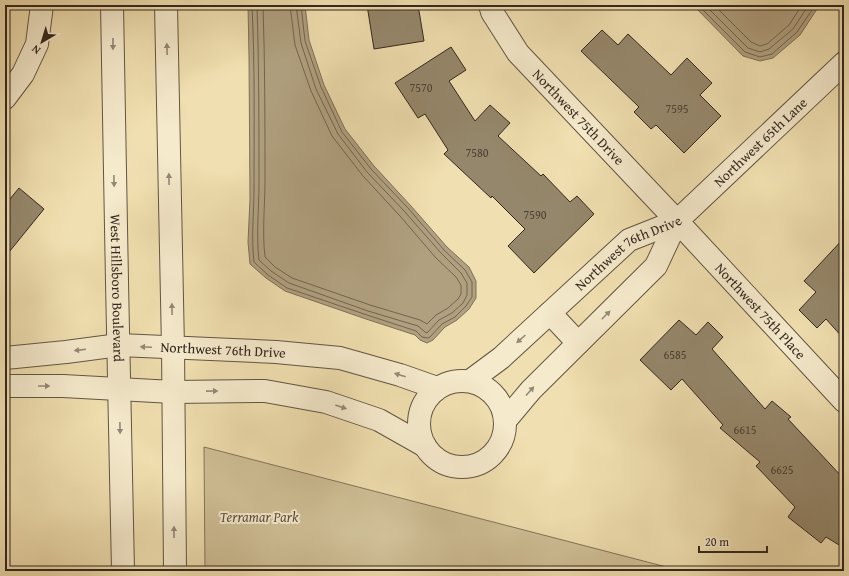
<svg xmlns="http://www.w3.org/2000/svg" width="849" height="576" viewBox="0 0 849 576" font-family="'Gentium Book Plus',serif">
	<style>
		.green { fill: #d0c098; stroke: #82745c }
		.water { fill: #b0a07f; stroke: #7e7059 }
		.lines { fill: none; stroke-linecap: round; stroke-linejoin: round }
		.shore { stroke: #726450; stroke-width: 1 }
		.building { fill: #95876b; stroke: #332720 }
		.minor-casing { stroke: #625544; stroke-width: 24 }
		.minor { stroke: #f5eacc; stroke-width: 22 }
		.oneway { fill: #948876 }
		.labels { text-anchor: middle; stroke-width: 4; stroke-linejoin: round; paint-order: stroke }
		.number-label { font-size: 12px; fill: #4c3f33 }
		.street-label { font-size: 14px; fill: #332720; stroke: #f5eacc }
		.park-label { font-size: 14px; font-style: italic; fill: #5a4d3e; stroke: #f5eacc }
	</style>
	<rect width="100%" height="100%" fill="#f0dfb0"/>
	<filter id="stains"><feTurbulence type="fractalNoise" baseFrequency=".005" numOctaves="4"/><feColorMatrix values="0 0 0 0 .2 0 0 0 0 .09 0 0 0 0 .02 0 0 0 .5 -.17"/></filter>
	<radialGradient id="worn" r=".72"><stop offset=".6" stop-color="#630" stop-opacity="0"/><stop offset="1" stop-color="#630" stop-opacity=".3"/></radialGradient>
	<!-- green -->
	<polygon class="green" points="204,447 682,571 205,571"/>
	<!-- water -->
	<g class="water">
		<polygon points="248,5 305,5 309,40 324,85 345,129 374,166 411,206 447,247 469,267 476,281 476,298 469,309 457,320 445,327 433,340 427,343 420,340 415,335 366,319 285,291 266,278 250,264 248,242 250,199 249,57"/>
		<polygon points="693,5 815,5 817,9 800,35 773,58 760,61 743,56"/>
	</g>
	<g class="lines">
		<!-- shore -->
		<g class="shore">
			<path d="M 252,5 C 255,66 254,127 254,189 C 254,213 251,238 254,262 L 268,275 L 287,288 L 367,315 L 416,331 L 422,337 L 428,338 L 430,337 L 442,324 L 455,317 L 466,306 L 472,297 L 472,282 L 465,270 L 444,250 L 408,208 L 371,169 L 342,132 L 321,87 L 305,41 L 301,5"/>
			<path d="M 257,5 C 259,64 259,124 259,183 C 259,208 256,234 259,260 L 271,271 L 289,283 L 368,311 L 418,326 L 425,332 L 427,333 L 439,320 L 452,313 L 463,303 L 467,295 L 467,283 L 461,273 L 441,253 L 405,212 L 367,172 L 338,134 L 316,89 L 301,43 L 296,5"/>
			<path d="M 263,5 C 265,63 265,122 265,180 C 265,205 262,232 265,257 L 275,267 L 292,278 L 370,305 L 420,320 L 427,324 L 436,315 L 448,308 L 458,299 L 461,294 L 461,285 L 456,277 L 436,258 L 400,216 L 363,176 L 332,136 L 311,91 L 295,45 L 290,5"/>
			<polyline points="698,5 745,52 760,57 772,54 797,32 812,10 811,5"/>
			<polyline points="705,5 748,48 760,52 769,49 793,29 806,9 806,5"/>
			<polyline points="714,5 751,42 760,46 767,44 789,25 800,8 800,5"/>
		</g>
	</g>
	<!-- building -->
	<g class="building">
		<polygon points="367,5 418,5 424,41 374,49"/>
		<polygon points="602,30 618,45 628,34 671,75 687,58 712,83 700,95 721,116 684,153 656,125 651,129 634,112 639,107 581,51"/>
		<polygon points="451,47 466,70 449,81 475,121 490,105 510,123 498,136 541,176 543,174 570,202 577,196 594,214 534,273 508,246 525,229 492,196 491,198 444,154 448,150 425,114 418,118 395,83"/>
		<polygon points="19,188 44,209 5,257 5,205"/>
		<polygon points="844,238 844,339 826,319 817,328 799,310 816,292 804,281"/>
		<polygon points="679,320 696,335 708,322 723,337 712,349 765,409 772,401 791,417 788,419 844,479 844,548 826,537 821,543 788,517 795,507 756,466 760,462 720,428 723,425 682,379 671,390 640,360"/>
	</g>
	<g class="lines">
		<defs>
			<g id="minor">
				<path id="s1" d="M 112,5 C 114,194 120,382 123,571"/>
				<polyline points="166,5 173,348 175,571"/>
				<path id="s2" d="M 490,5 L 492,12 L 518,53 L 677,221 L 844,401"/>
				<polyline points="5,98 23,74 37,44 42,5"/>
				<polyline points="550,313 578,343"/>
				<path id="s3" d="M 5,358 L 66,352 L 119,345 L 276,352 L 340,358 L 400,375 L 437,388"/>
				<path id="s4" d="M 470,381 L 501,358 L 629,240 L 677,221 L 844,63"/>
				<circle cx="462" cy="424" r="43"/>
				<polyline points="5,386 63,386 173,392 265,391 326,402 379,420 425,446"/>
				<polyline points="505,421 531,390 656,266 677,221"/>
			</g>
		</defs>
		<!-- minor casing -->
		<use href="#minor" class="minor-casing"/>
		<!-- minor -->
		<use href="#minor" class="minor"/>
	</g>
	<!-- one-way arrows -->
	<defs><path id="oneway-solid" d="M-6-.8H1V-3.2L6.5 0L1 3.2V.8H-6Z"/></defs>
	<g class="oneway">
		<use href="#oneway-solid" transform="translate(113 44) rotate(90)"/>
		<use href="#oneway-solid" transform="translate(167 49) rotate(-91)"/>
		<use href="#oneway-solid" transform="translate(169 179) rotate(-91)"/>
		<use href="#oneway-solid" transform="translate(114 181) rotate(89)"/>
		<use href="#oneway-solid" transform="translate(172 309) rotate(-91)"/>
		<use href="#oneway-solid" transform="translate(606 315) rotate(-45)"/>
		<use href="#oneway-solid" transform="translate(521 339) rotate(138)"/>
		<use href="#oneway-solid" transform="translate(146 347) rotate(-177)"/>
		<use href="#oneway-solid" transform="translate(80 350) rotate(173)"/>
		<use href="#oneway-solid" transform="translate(400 375) rotate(-162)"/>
		<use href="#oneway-solid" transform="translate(44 386)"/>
		<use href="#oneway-solid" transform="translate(212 391) rotate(-1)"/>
		<use href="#oneway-solid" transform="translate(530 391) rotate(-48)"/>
		<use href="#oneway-solid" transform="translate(341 407) rotate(19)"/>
		<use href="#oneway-solid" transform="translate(120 428) rotate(89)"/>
		<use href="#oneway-solid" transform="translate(174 532) rotate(-90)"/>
	</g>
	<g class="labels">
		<!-- number labels -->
		<g class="number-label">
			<text x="421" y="92">7570</text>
			<text x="677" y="113">7595</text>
			<text x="477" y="157">7580</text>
			<text x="535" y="219">7590</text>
			<text x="675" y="359">6585</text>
			<text x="745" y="434">6615</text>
			<text x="782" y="474">6625</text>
		</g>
		<!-- street labels -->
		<g class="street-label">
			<text dy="5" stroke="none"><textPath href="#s2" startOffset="144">Northwest 75th Drive</textPath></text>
			<text dy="5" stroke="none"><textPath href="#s4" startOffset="379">Northwest 65th Lane</textPath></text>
			<text dy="5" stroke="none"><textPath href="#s4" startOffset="205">Northwest 76th Drive</textPath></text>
			<text dy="5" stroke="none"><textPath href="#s1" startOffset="283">West Hillsboro Boulevard</textPath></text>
			<text dy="5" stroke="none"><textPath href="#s2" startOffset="410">Northwest 75th Place</textPath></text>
			<text dy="5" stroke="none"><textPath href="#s3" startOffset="219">Northwest 76th Drive</textPath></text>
		</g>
		<!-- park labels -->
		<g class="park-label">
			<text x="259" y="522">Terramar Park</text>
		</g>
	</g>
	<!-- margin -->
	<rect width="849" height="576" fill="none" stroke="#f0dfb0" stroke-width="20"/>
	<rect x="6" y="6" width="837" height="564" fill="none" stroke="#332720" stroke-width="2"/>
	<rect x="10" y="10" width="829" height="556" fill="none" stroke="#332720"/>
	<!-- north arrow -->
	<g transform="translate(42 42) rotate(218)" stroke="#f5eacc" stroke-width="3" paint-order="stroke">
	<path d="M0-3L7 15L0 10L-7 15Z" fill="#332720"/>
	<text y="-6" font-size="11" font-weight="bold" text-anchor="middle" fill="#332720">N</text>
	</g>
	<!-- scale -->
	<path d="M699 546v6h68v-6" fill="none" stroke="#332720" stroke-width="2"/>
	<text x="705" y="546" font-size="12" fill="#332720" stroke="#f5eacc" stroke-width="3" paint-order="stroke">20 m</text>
	<rect width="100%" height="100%" filter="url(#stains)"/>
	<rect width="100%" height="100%" fill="url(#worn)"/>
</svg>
